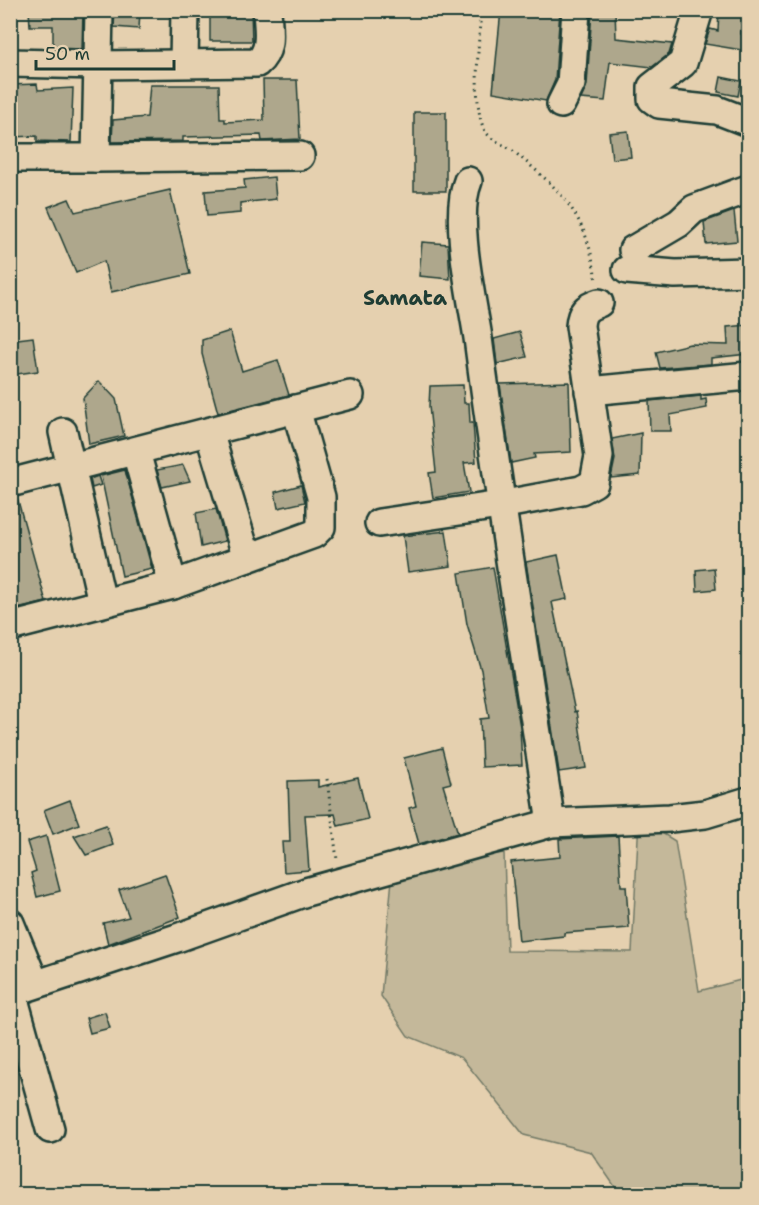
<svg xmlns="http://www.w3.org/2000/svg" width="759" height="1205" viewBox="0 0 759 1205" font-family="'Shantell Sans',sans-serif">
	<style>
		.green { fill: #c4b89a; stroke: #727a67; stroke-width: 1.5 }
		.building { fill: #aea78c; stroke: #1f3d34; stroke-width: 1.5 }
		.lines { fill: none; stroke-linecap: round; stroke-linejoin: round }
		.minor-casing { stroke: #1f3d34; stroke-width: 32 }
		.path { stroke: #1f3d34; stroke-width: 3; stroke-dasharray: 1.5 4.5; stroke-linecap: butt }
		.minor { stroke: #e5d0af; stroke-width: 27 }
		.labels { text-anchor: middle; stroke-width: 4.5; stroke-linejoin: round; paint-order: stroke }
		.quarter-label { font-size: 21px; font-weight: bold; fill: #1f3d34; stroke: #e5d0af }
	</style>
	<rect width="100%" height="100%" fill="#e5d0af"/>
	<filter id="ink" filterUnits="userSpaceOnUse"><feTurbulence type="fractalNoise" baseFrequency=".0167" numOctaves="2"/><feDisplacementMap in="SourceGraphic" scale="12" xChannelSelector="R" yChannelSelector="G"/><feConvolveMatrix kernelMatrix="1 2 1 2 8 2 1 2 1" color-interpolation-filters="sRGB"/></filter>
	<g filter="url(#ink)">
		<!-- green -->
		<polygon class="green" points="639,819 675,841 699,991 748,978 748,1194 620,1194 591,1152 524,1135 462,1058 408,1036 381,996 393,869 504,853 507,951 632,952"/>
		<!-- building -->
		<g class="building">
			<polygon points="29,10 83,10 82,49 53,48 53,26 30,26"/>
			<polygon points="115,10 140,10 139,29 114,27"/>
			<polygon points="210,10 251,10 252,41 210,41"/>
			<polygon points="501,10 560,10 555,80 546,101 493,92"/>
			<polygon points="592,10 615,10 616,38 672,44 669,54 652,67 610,62 605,101 581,99 587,85"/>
			<polygon points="719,10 743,10 741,34 748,36 748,51 705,44 710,29 718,31"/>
			<polygon points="721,77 741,81 738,96 718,92"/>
			<polygon points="263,80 297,80 300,139 262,141 261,135 183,137 183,141 112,142 113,120 147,117 150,85 219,85 220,119 225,119 225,122 264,120"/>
			<polygon points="37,84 38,90 73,88 71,142 37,141 37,136 11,137 10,85"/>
			<rect x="414" y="112" width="32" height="79"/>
			<polygon points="628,131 631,157 612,159 609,133"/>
			<polygon points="274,177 276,199 240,203 240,213 207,216 205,191 245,188 244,180"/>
			<polygon points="170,190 190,274 111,292 104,261 76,273 48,207 69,199 75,212"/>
			<polygon points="734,211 737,241 706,244 704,222"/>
			<polygon points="422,242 448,244 450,279 419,276"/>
			<polygon points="748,325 748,354 711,358 711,364 660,368 656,352 690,344 728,345 727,327"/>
			<polygon points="230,331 242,371 278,360 289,395 218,413 202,354 202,340"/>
			<polygon points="520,332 527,357 497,364 494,339"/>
			<polygon points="33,337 38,371 10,375 10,340"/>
			<polygon points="99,381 116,399 124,436 89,444 83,398"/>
			<polygon points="569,382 571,452 534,454 535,458 511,463 500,384"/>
			<polygon points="463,385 464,403 469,403 470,423 473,423 476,462 464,463 469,492 433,498 429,473 436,472 429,406 430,386"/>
			<polygon points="701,396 701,400 706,399 707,408 670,415 671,431 650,431 649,401"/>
			<polygon points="641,433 640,475 611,478 615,459 612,439"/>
			<polygon points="183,465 190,481 162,487 157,470"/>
			<polygon points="125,470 152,569 122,576 101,476"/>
			<polygon points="98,476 101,485 92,488 90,479"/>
			<polygon points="301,485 305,502 278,508 275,492"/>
			<polygon points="17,497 46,602 17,609 10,586 10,498"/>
			<polygon points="216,509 225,541 201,547 196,513"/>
			<polygon points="446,531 451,566 408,572 403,536"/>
			<polygon points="558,555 567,599 552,602 575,712 577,711 586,768 559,772 526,562"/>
			<polygon points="493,567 520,727 522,765 482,767 480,719 489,718 481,670 467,624 459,573"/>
			<polygon points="714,568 716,589 697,591 696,570"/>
			<polygon points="442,748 451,783 443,785 458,833 419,844 409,808 416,806 404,758"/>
			<polygon points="358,778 368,819 338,826 335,814 305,815 309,870 284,872 282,842 290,842 288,781 318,780 318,787"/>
			<polygon points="70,800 79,824 53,834 44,810"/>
			<polygon points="106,825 113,845 86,855 74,836"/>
			<polygon points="46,836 60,891 37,897 31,873 36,871 27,842"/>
			<polygon points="618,836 621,886 626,886 629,928 564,933 564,936 519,941 511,862 560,857 559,839"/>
			<polygon points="165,874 180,917 108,944 103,923 129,917 119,890"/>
			<polygon points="105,1012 110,1028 90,1033 86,1018"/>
		</g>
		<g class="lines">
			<defs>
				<g id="minor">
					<polyline points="699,10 683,63 652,87 652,99 659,104 717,110 748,122"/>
					<path d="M 10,63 L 98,65 L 257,63 C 273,50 268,30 267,10"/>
					<polyline points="184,63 185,10"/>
					<polyline points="561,104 571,84 576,10"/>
					<polyline points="10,158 96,158 99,10"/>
					<polyline points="96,158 300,156"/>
					<path d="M 468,181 C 453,217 472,298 478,338 C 499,500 526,661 551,823"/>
					<polyline points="633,250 679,223 694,209 748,189"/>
					<polyline points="627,270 675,274 748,272"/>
					<polyline points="589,391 748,376"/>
					<polyline points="63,432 102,602"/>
					<polyline points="209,432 247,558"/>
					<polyline points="136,452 173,585"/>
					<polyline points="10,483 350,395"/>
					<path d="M 379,523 L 500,505 L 581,490 L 594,483 L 599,456 L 580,326 C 581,312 586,307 599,303"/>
					<polyline points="10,627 173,585 314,534 321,527 321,497 296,409"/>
					<polyline points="10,923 35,984"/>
					<polyline points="12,992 50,1129"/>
					<polyline points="10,993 177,938 306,892 551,823 670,818 705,814 748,801"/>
				</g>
			</defs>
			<!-- minor casing -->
			<use href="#minor" class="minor-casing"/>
			<!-- path -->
			<g class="path">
				<path d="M 481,10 C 479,39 472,104 484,129 C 490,141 503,143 513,151 C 562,191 588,215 596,281"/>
				<polyline points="327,779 337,860"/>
			</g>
			<!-- minor -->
			<use href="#minor" class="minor"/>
		</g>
	</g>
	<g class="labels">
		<!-- quarter labels -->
		<g class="quarter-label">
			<text x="405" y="305">Samata</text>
		</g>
	</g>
	<!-- margin -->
	<rect width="759" height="1205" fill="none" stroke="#e5d0af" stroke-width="36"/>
	<rect x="18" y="18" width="723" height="1169" fill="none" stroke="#1f3d34" stroke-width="2" filter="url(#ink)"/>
	<!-- scale -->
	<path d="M36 60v9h138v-9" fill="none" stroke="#1f3d34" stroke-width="3"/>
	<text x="45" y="60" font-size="18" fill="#1f3d34" stroke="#e5d0af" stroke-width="4.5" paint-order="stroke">50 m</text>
</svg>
